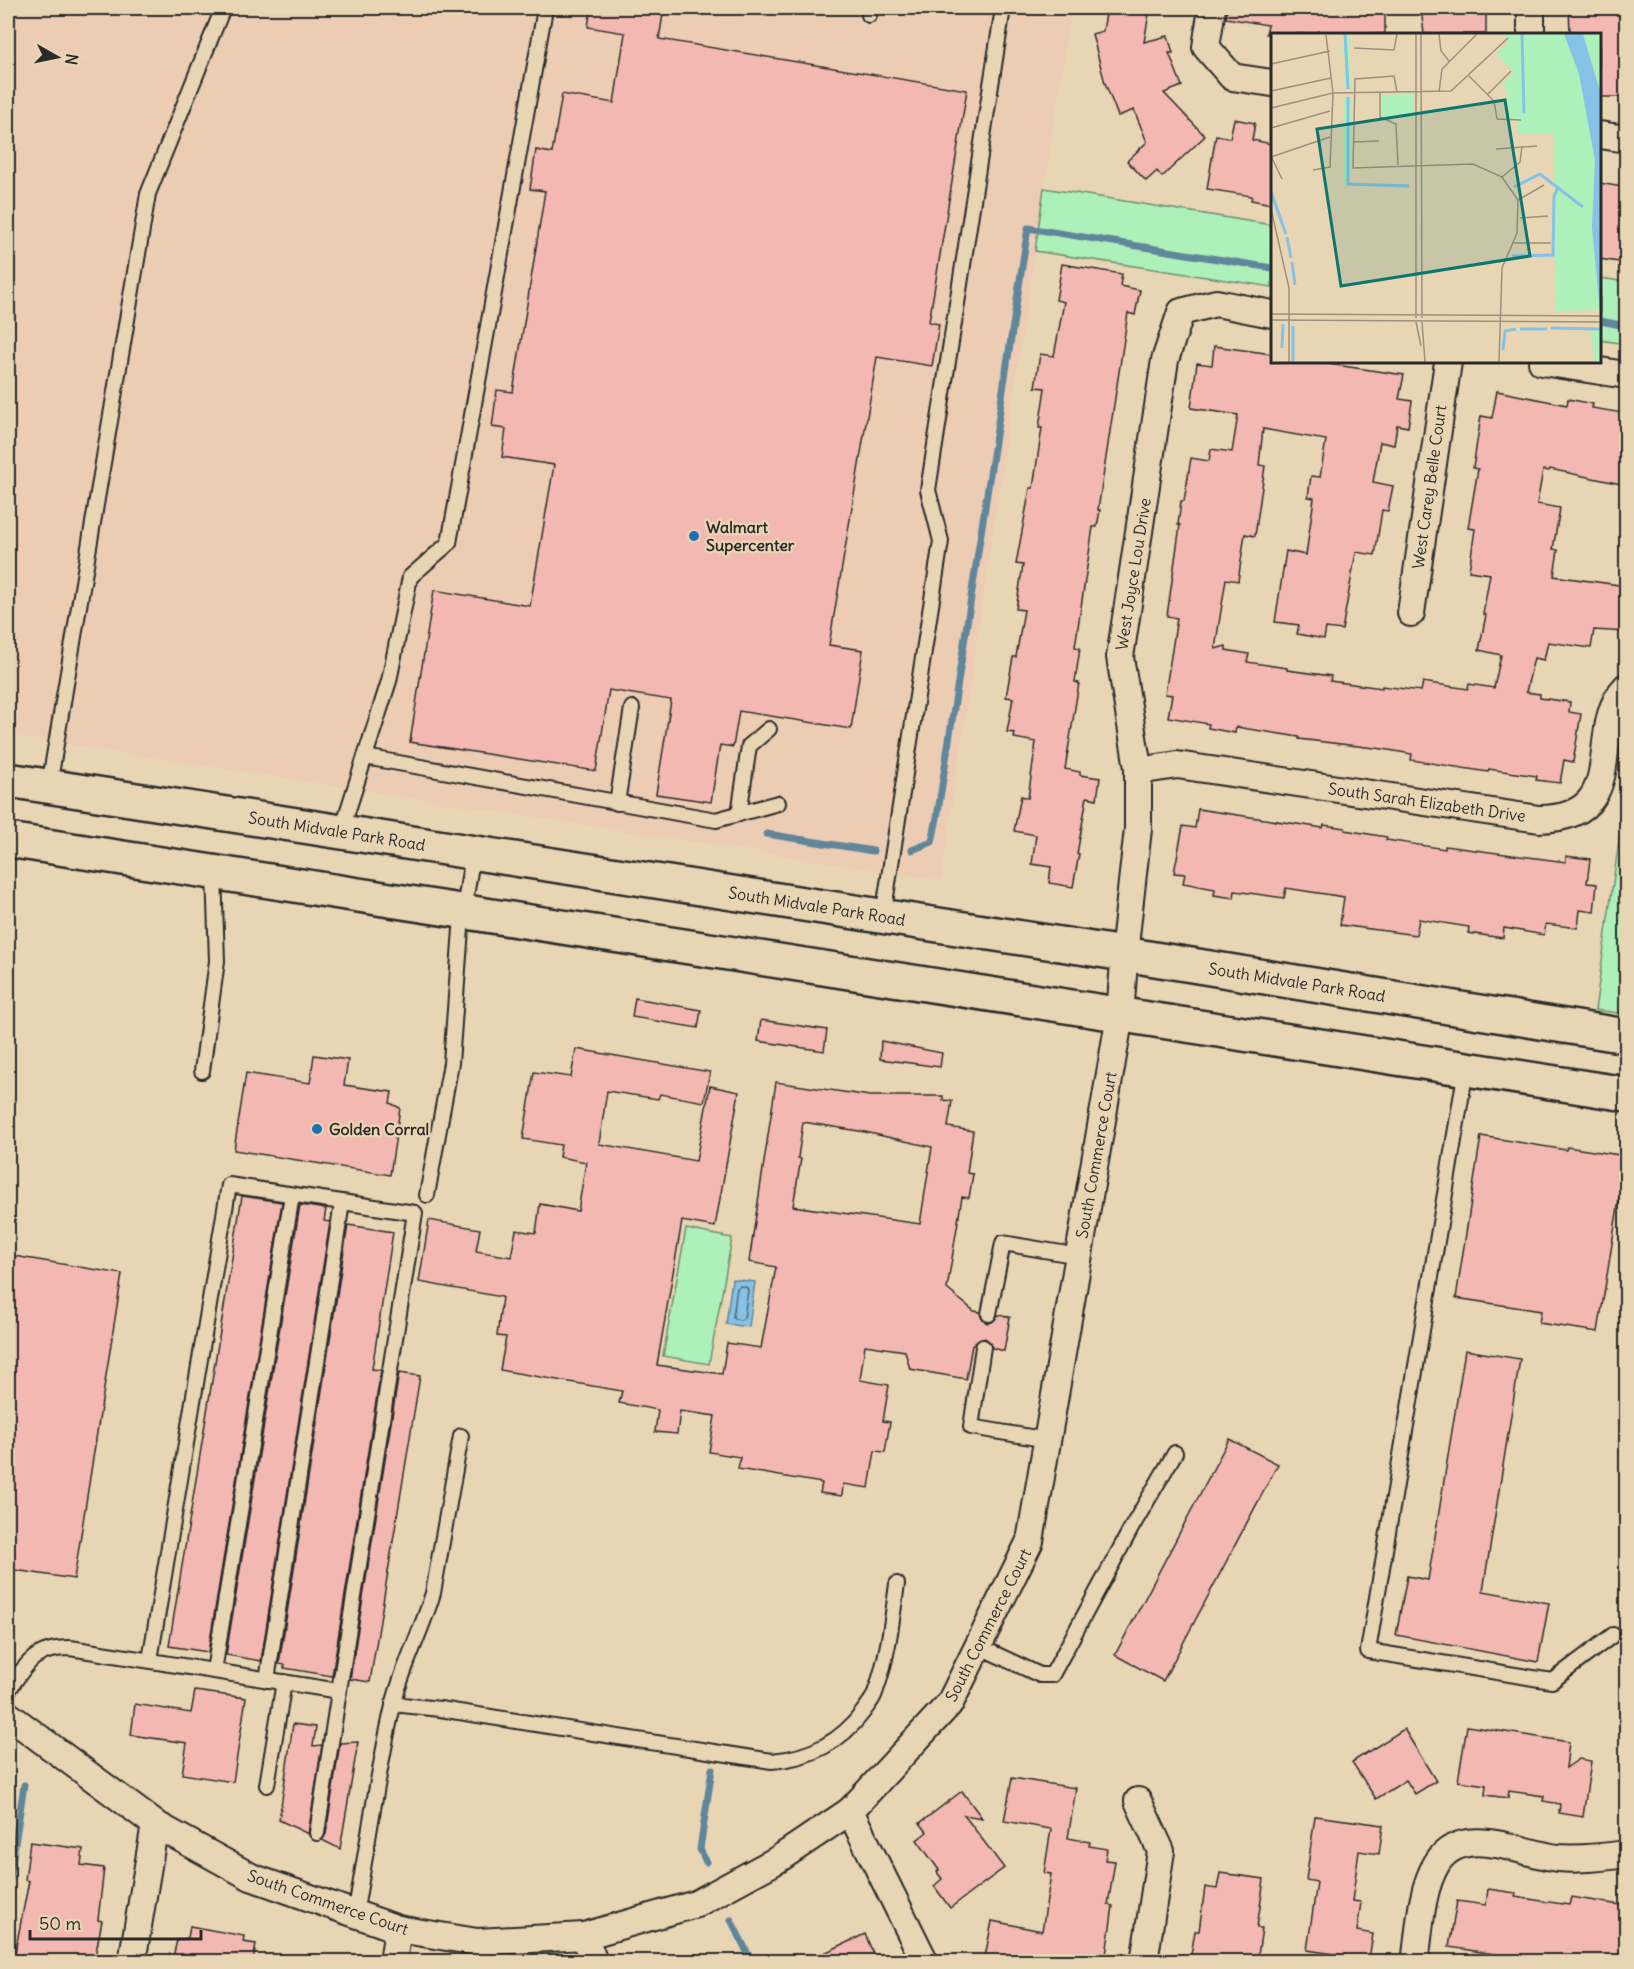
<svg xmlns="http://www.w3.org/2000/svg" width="1634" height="1969" viewBox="0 0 1634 1969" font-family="Delius,sans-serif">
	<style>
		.built { fill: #ecccb3 }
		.green { fill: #aef0b9; stroke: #6c8e72; stroke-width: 1.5 }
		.water { fill: #85c2e5; stroke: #61869b; stroke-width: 1.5 }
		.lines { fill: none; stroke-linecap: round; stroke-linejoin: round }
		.shore { stroke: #4f6775; stroke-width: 1.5 }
		.stream { stroke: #61869b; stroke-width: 7 }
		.building { fill: #f4b8b2; stroke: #2b2b2b; stroke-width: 1.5; fill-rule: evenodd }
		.service-casing { stroke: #2b2b2b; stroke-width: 18 }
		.minor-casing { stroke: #2b2b2b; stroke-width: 30 }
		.secondary-casing { stroke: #2b2b2b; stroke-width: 38 }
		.service { stroke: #e8d5b3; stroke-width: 14 }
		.minor { stroke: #e8d5b3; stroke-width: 26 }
		.secondary { stroke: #e8d5b3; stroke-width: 33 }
		.poi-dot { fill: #1f6fb2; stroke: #e8d5b3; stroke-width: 2 }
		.labels { text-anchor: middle; stroke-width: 4.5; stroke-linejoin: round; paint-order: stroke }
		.street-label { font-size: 16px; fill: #2b2b2b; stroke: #e8d5b3 }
		.poi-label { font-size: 16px; font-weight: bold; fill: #2b2b2b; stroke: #e8d5b3; text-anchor: start }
		.inset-river { fill: none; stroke: #85c2e5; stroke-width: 3 }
		.inset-road { fill: none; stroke: #9c917d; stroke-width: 1.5 }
		.view { fill: #0f766e; fill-opacity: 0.15; stroke: #0f766e; stroke-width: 3 }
		.inset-edge { fill: none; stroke: #2b2b2b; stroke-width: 3 }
	</style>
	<rect width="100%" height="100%" fill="#e8d5b3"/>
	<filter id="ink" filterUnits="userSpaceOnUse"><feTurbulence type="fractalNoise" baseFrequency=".0167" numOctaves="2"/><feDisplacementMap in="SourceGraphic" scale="12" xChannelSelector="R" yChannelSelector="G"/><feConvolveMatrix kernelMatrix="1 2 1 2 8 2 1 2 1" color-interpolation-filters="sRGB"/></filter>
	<g filter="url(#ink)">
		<!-- built -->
		<polygon class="built" points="8,8 1071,8 941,880 8,735"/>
		<!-- green -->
		<g class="green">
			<polygon points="1044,188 1272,225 1272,287 1035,251"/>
			<polygon points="1600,278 1626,282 1626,344 1600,340"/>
			<polygon points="1626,791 1626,1014 1595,1010"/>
			<polygon points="686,1229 732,1238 709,1364 663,1356"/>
		</g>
		<!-- water -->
		<polygon class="water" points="732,1279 755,1282 749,1327 726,1324"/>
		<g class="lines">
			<!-- shore -->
			<polygon class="shore" points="740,1286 746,1287 748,1290 744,1318 741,1320 735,1319 733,1317 737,1288"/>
			<!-- stream -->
			<g class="stream">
				<polyline points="1600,321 1626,326"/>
				<polyline points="767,834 873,851"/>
				<polyline points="912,850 932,842 937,818 1028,228 1272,268"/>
				<polyline points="706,1862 700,1849 712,1769"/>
				<polyline points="8,1889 24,1785"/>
				<polyline points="731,1920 752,1962"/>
			</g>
		</g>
		<!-- building -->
		<g class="building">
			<polygon points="591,8 664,8 659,39 967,90 929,322 939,324 932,366 877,357 829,645 863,650 851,729 739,711 733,747 720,745 711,802 656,794 671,700 609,690 596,771 410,742 434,590 530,606 554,465 502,457 506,429 492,427 497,390 513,392 545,191 530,189 536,150 552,153 562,94 614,103 625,33 588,27"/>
			<polygon points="1107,8 1150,8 1144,42 1168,36 1173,53 1169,53 1182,86 1164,93 1205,136 1162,177 1157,171 1146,181 1127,161 1147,142 1134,110 1118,116 1105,83 1092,34 1103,31"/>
			<polygon points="1227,8 1385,8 1385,34 1338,34 1318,31 1318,34 1266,34 1268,25 1226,18"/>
			<polygon points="1421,8 1486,8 1486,34 1424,34"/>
			<polygon points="1569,8 1626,8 1626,97 1599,97 1599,34 1570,32"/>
			<polygon points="1234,119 1255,123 1252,140 1272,144 1272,204 1251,200 1252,196 1207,189 1216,135 1230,138"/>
			<polygon points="1599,183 1623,187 1619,209 1626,210 1626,263 1599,259"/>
			<polygon points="1062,264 1122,274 1120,286 1140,290 1135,315 1128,313 1098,510 1100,510 1097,527 1093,527 1075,647 1080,648 1075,682 1079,683 1065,769 1080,772 1080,775 1100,778 1097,799 1087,797 1077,854 1079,854 1073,887 1049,883 1051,867 1032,864 1036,835 1014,831 1021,796 1028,798 1036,742 1014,738 1015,733 1007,732 1013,698 1006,697 1013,657 1016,657 1024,610 1016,609 1023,565 1016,564 1030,488 1033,488 1042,428 1039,428 1045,388 1035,387 1040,354 1054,356 1064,302 1056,300"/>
			<polygon points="1214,346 1272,354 1272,362 1315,362 1404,375 1399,399 1412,401 1408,427 1397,425 1394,445 1380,442 1373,482 1393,486 1388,511 1382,510 1375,555 1356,552 1342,630 1326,628 1324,639 1297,634 1299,625 1275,622 1286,551 1306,555 1314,498 1308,497 1311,476 1320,477 1326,440 1263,429 1259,465 1265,466 1255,536 1245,534 1238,581 1226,579 1215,649 1226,646 1226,650 1249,654 1247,662 1287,668 1287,670 1331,676 1330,681 1382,688 1382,686 1421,691 1423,682 1468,689 1469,684 1494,688 1501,655 1479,650 1486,615 1483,614 1490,574 1469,571 1475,529 1468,528 1478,469 1473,468 1481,416 1492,418 1497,391 1567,405 1568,399 1593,404 1592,408 1623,413 1619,433 1626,434 1626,485 1550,469 1549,471 1543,470 1537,504 1560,508 1553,549 1558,550 1554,576 1626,586 1626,632 1594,630 1591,648 1548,642 1544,660 1534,658 1526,692 1540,694 1540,698 1570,702 1569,712 1581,714 1573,762 1564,760 1560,783 1536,780 1537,776 1489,769 1488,772 1411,760 1412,754 1383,749 1299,739 1299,737 1236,727 1235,733 1208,728 1209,724 1168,717 1172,695 1165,694 1177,618 1167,616 1180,525 1178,525 1181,501 1184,501 1191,458 1209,461 1211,449 1232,452 1238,415 1191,408 1197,363 1212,365"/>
			<polygon points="1198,809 1323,828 1324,825 1345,828 1345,830 1387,837 1386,840 1445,849 1445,846 1566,862 1566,856 1590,859 1587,883 1597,884 1594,912 1580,910 1578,928 1546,924 1544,935 1504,928 1503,938 1468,933 1469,927 1419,919 1416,935 1340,925 1344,897 1286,888 1284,898 1235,891 1234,898 1214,895 1215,889 1183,883 1185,874 1174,873 1183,826 1195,828"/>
			<polygon points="635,998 701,1010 698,1028 632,1017"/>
			<polygon points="761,1020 827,1030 824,1051 758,1041"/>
			<polygon points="881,1041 942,1053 940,1067 880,1059"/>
			<path d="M 576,1049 L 710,1072 L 704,1102 L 660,1094 L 658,1099 L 607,1091 L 599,1144 L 696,1161 L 710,1086 L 739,1092 L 715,1227 L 682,1221 L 657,1365 L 722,1374 L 727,1343 L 761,1348 L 776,1267 L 749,1262 L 776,1082 L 870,1096 L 943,1096 L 943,1100 L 952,1101 L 948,1127 L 973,1131 L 967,1173 L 973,1174 L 969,1198 L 962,1197 L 947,1289 L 974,1311 L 980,1312 L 981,1317 L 987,1323 L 992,1322 L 998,1315 L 1010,1317 L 1004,1351 L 992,1348 L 991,1343 L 985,1338 L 976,1341 L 974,1345 L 972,1345 L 966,1379 L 910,1369 L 905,1351 L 865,1345 L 860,1380 L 889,1385 L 883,1421 L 890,1422 L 885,1452 L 875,1451 L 869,1488 L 843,1484 L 842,1496 L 820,1493 L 822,1483 L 738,1469 L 740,1457 L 709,1452 L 715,1416 L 680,1411 L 677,1434 L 655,1432 L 658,1410 L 619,1403 L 622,1391 L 500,1370 L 506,1337 L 497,1336 L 502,1297 L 419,1282 L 429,1220 L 480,1229 L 476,1251 L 511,1257 L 516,1230 L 536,1233 L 540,1204 L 578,1211 L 586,1162 L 559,1157 L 561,1145 L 523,1139 L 534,1072 L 571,1077 ZM 803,1122 L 865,1132 L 932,1147 L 920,1224 L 793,1206 L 801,1159 L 798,1158 Z"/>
			<polygon points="314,1055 348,1060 344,1085 392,1092 390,1103 400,1108 390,1175 234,1150 246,1073 310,1083"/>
			<polygon points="1481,1136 1566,1150 1567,1147 1626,1156 1598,1332 1539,1323 1541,1311 1456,1298"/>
			<polygon points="242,1196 282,1202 208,1652 169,1646"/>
			<polygon points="300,1205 326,1209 324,1221 330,1222 261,1661 226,1655"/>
			<polygon points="348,1225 393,1232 372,1369 381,1370 332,1676 284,1668 285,1665 279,1664"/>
			<polygon points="8,1255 122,1274 74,1579 8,1569"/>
			<polygon points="1465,1350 1520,1359 1483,1591 1549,1603 1538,1662 1396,1635 1407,1576 1428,1580"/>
			<polygon points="399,1373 420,1376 370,1682 350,1679"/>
			<polygon points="1229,1439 1278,1464 1163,1681 1115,1655"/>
			<polygon points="195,1691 246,1698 233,1782 182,1774 187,1743 131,1735 135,1704 191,1713"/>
			<polygon points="293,1724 316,1727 313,1746 322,1745 308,1834 279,1820"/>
			<polygon points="1467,1726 1569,1742 1566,1768 1579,1759 1591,1761 1583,1817 1559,1813 1560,1804 1543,1801 1544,1796 1509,1791 1508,1798 1485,1795 1486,1785 1458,1781"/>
			<polygon points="1404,1729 1436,1781 1415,1794 1406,1780 1376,1799 1352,1762"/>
			<polygon points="358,1742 340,1849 322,1840 326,1834 340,1743"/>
			<polygon points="1012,1778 1076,1788 1068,1838 1090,1842 1089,1846 1107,1849 1105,1860 1115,1861 1108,1905 1113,1906 1105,1962 984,1962 992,1921 1042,1931 1051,1874 1044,1873 1051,1829 1004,1821"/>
			<polygon points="962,1791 982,1818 964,1815 1004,1868 950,1908 934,1886 942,1879 937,1872 939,1870 917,1840 927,1832 920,1823"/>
			<polygon points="1315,1816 1383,1825 1379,1854 1359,1851 1352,1901 1361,1902 1357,1931 1373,1934 1369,1959 1307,1950 1317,1882 1306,1880"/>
			<polygon points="30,1842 83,1849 81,1865 104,1868 98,1920 102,1921 94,1962 13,1962 29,1881 25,1880"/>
			<polygon points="1220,1873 1264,1879 1257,1928 1262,1928 1257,1962 1227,1962 1191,1955 1195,1931 1199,1931 1205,1887 1217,1889"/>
			<polygon points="1488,1889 1516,1893 1515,1897 1569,1905 1571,1897 1626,1906 1626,1962 1525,1962 1525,1959 1449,1947 1457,1901 1486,1905"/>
			<polygon points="190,1926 244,1936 243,1942 256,1944 253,1962 172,1962 177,1940 188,1938"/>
			<polygon points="865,1934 874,1955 871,1956 874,1962 805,1962"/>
		</g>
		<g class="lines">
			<defs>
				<g id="service">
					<polyline points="869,15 871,8"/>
					<polyline points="365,757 716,820 778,803"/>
					<polyline points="49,786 148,194 223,8"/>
					<polyline points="617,803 632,708"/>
					<polyline points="739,814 749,746 769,729"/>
					<polyline points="341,832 389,681 410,577 449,543 545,9"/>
					<polyline points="883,916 941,541 928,490 1003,8"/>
					<polyline points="1466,1069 1368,1651 1552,1681 1613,1635"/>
					<polyline points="202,1071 217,961 214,873"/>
					<polyline points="427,1195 451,1063 461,929 473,852"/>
					<polyline points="989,1314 1003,1243 1079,1256"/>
					<polyline points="983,1347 971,1427 1048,1440"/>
					<polyline points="978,1646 1040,1675 1052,1675 1133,1525 1175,1453"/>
					<polyline points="214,1671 292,1195"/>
					<polyline points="267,1680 342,1203"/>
					<path d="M 8,1691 C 27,1663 34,1648 70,1648 L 339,1691 L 415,1213 L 229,1185 L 150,1660"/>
					<path d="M 393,1704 L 440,1709 L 772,1761 C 809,1758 841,1742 863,1712 C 867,1706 873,1700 875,1693 C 888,1658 892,1620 897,1584"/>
					<polyline points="267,1785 284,1682"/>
					<polyline points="317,1833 339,1691"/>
					<path d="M 355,1914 C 368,1845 377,1774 393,1706 C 402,1667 422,1631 433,1593 L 461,1436"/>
				</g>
				<g id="minor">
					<polyline points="1212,8 1206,47 1232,77 1272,83"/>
					<polyline points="1531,8 1531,34"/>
					<polyline points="1600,135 1626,139"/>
					<polyline points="1542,362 1626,375"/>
					<polyline points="1411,613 1448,362"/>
					<path d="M 1138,771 L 1177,765 L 1539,819 C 1634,818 1585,729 1626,687"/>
					<polyline points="8,1715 155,1824 251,1877 398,1929 477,1942 584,1936 696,1904 777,1860 850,1811 950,1703 1030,1541 1120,1015 1126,936 1138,829 1138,768 1120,657 1165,360 1181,312 1216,303 1272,314"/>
					<polyline points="1138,1801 1161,1851 1144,1962"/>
					<polyline points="850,1811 925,1962"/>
					<polyline points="584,1936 594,1962"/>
					<polyline points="132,1962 155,1824"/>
					<polyline points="393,1962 398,1929"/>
					<path d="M 1415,1962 C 1420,1930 1420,1891 1437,1863 C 1463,1822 1522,1854 1558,1858 C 1581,1860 1604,1857 1626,1854"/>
				</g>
				<g id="secondary">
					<polyline points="8,780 1124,954 1626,1036"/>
					<polyline points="8,840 1626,1094"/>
				</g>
			</defs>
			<!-- service casing -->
			<use href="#service" class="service-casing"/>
			<!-- minor casing -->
			<use href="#minor" class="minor-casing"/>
			<!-- secondary casing -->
			<use href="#secondary" class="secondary-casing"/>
			<!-- service -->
			<use href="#service" class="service"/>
			<!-- minor -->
			<use href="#minor" class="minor"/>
			<!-- secondary -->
			<use href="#secondary" class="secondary"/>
		</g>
	</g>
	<!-- markers -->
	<g class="poi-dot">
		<circle cx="694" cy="536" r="6"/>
		<circle cx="317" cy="1129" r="6"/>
	</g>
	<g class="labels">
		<!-- street labels -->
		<g class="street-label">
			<text transform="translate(1429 487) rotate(-82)" y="6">West Carey Belle Court</text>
			<text transform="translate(1133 574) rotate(-81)" y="6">West Joyce Lou Drive</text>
			<text transform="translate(1427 802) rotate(8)" y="6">South Sarah Elizabeth Drive</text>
			<text transform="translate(337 831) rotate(9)" y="6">South Midvale Park Road</text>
			<text transform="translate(817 906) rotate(9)" y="6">South Midvale Park Road</text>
			<text transform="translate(1297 982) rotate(9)" y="6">South Midvale Park Road</text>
			<text transform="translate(1096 1155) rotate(-80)" y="6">South Commerce Court</text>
			<text transform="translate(988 1625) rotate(-63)" y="6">South Commerce Court</text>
			<text transform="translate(328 1902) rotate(19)" y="6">South Commerce Court</text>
		</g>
		<!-- poi labels -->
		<g class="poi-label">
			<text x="706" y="533">Walmart<tspan x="706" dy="18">Supercenter</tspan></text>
			<text x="329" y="1135">Golden Corral</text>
		</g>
	</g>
	<!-- overview -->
	<g transform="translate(1271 33)">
		<rect width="330" height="330" fill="#e8d5b3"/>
		<path d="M 72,1 L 78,1 L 80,55 L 74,56 L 73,42 L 63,43 L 74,41 L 73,19 L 61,18 L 73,17 ZM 231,1 L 330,1 L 330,277 L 284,278 L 283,101 L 246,100 L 246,86 L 237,86 L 237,58 L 230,52 L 243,39 L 225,21 L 238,7 ZM 142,61 L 143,85 L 111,85 L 110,62 ZM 73,64 L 81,64 L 79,150 L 72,150 ZM 330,297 L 330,329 L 324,329 L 319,298 Z" fill="#aef0b9"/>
		<path d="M 293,1 L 312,1 L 330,61 L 330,289 L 321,194 L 324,127 L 308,41 Z" fill="#85c2e5"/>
		<path class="inset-river" d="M 74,1 L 77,56M 251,1 L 253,80M 77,64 L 77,151 L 138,153M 243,154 L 269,141 L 312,174M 0,159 L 15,201M 16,204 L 20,225M 241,223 L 282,222 L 283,163 L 287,155M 21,229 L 24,252M 22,293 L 22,329M 280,295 L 329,296M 249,296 L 276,296M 11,315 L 12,291M 232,317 L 234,298 L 245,296"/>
		<path class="inset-road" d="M 145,1 L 145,285M 150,1 L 151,285M 168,1 L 170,18 L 178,28M 83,15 L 123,17 L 126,1M 0,31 L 59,18M 198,43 L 223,68 L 226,86M 0,58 L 60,45M 109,59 L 109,84 L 125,91 L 127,132M 126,59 L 123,43 L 84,46 L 82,135 L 202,131 L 231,144 L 247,167 L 246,200 L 231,235 L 228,329M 168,59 L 171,36 L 206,1M 217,61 L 240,38M 0,75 L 62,60 L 180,58 L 237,5M 226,86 L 250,87M 0,95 L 59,78M 82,109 L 108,108M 225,116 L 266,113M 0,123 L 11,146M 0,124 L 59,104M 42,137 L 59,134 L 62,60 L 55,2M 231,144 L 249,129 L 251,113M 247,167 L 273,152M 0,176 L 18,255 L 18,329M 249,185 L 277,183M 242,210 L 280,210M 0,281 L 330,283M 0,287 L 330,289M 145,289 L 150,313M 151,289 L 154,329"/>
		<path class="view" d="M 234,67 L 259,223 L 70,253 L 46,96 Z"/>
		<rect width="330" height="330" class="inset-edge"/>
	</g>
	<!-- margin -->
	<rect width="1634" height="1969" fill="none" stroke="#e8d5b3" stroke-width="30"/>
	<rect x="15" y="15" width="1604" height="1939" fill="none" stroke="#2b2b2b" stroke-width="2" filter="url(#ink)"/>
	<!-- north arrow -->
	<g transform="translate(57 57) rotate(99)" stroke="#e8d5b3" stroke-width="4.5" paint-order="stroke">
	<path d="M0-4.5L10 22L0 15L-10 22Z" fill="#2b2b2b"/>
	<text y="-9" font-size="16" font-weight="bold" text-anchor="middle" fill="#2b2b2b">N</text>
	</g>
	<!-- scale -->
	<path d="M30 1930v9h171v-9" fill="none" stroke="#2b2b2b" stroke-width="3"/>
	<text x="39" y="1930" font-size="18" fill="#2b2b2b" stroke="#e8d5b3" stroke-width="4.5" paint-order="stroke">50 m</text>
</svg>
